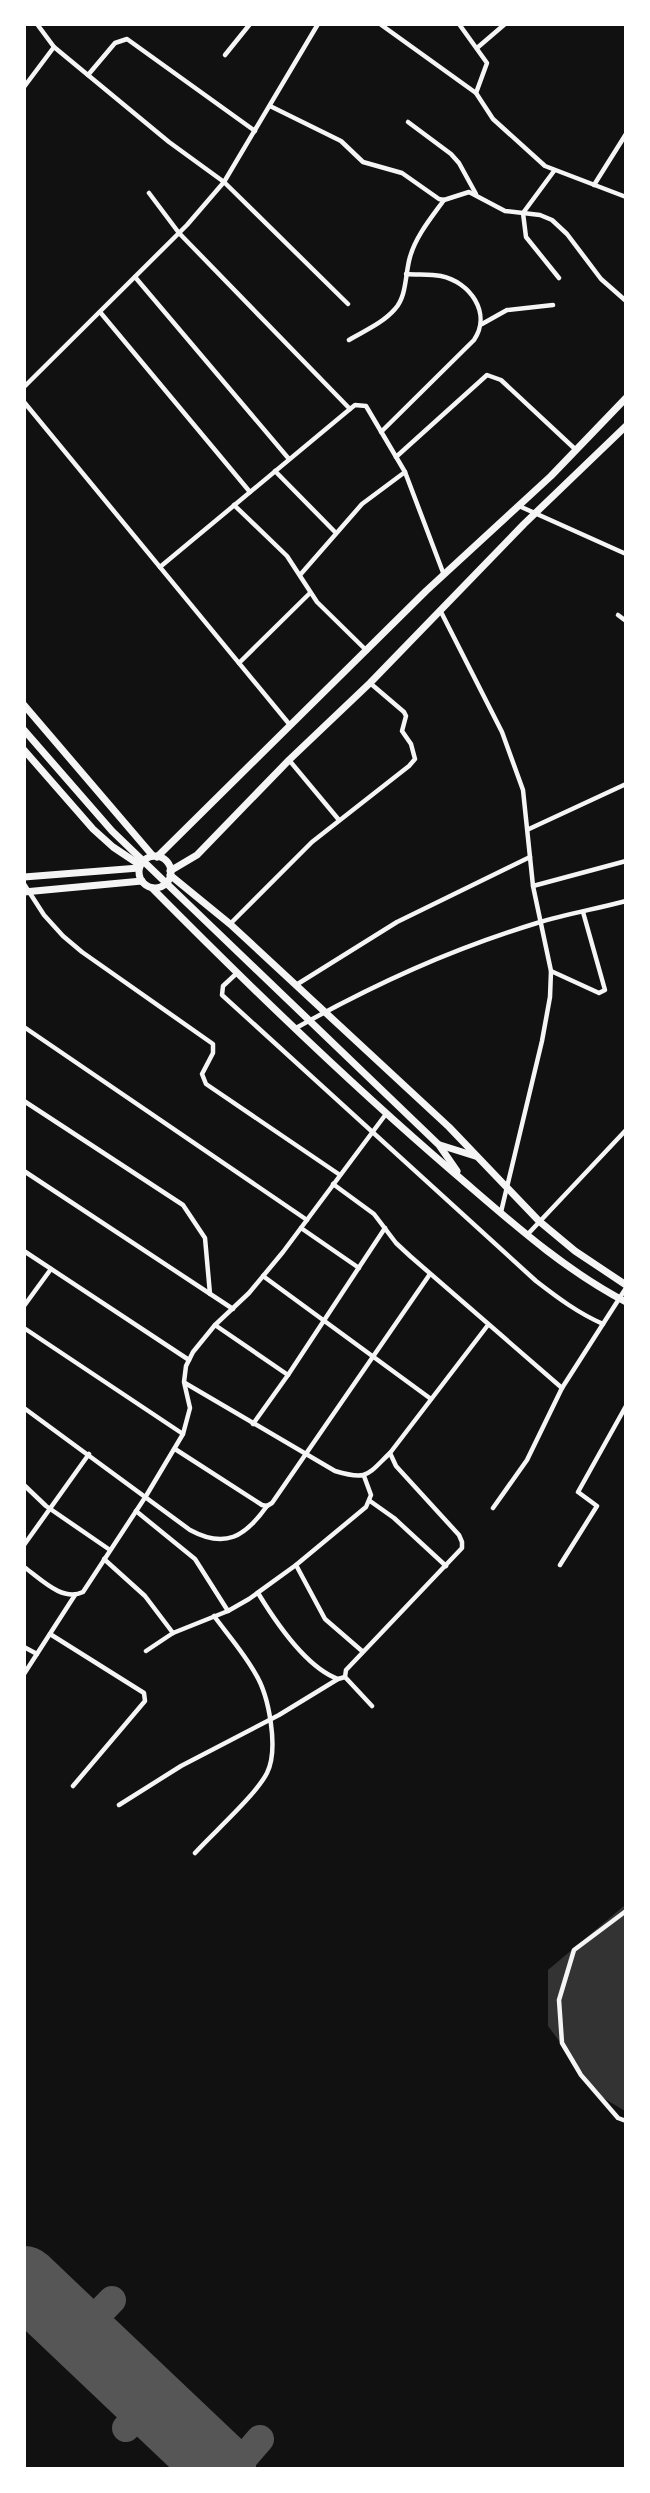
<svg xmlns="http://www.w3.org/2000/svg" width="650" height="2493" viewBox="0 0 650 2493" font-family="Bitter,serif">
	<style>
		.water { fill: #333 }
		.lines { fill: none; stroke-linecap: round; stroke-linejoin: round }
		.taxiway { stroke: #565656; stroke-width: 28 }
		.runway { stroke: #565656; stroke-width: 70 }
		.minor { stroke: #f5f5f5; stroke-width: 4.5 }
		.secondary { stroke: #f5f5f5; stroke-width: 7 }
		.primary { stroke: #f5f5f5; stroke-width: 7 }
	</style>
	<rect width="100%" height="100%" fill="#111"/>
	<!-- water -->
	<polygon class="water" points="625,1905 625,2111 600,2096 548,2026 548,1970"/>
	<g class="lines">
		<!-- taxiway -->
		<g class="taxiway">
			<polyline points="80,2333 112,2300"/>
			<polyline points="126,2428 150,2400"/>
			<polyline points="235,2468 260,2439"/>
		</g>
		<!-- runway -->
		<polyline class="runway" points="24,2281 221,2468"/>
		<!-- minor -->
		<g class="minor">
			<polyline points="37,24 54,47 169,142 224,182 348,304"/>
			<polyline points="380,24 476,93 493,119 545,166 626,197"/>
			<polyline points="459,24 487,63 476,93"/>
			<polyline points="477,48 505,24"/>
			<polyline points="225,55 250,24"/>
			<polyline points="88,75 115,43 127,39 255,131"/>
			<polyline points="24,87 54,47"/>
			<polyline points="270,106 341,141 363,162 402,173 439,199 444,200 469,192 505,211 540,215 552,220 567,234 601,279 626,301"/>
			<polyline points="408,122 451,154 459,163 476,194"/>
			<polyline points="554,171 523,213 526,237 559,278"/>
			<polyline points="594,185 626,134"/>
			<polyline points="149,193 179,233 350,409 160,567"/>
			<polyline points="135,277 289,459"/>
			<polyline points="100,312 250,492"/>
			<polyline points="482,324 507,310 553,305"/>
			<path d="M 349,340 C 364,331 383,323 395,309 C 407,296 405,274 410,257 C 416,236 431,218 444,200"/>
			<polyline points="24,387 187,225 224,182 318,24"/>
			<polyline points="24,402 290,725"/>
			<polyline points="350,409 355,405 366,406 405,472 444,575"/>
			<path d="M 381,432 L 474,340 C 492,313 470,282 441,276 C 430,274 418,275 406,274"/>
			<polyline points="396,457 487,375 501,380 575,449"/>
			<polyline points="275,471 335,532"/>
			<polyline points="234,505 287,556 317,602 367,651"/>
			<polyline points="519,506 626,554"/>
			<polyline points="300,575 362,504 405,472"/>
			<polyline points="440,610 502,732 523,790 533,886 551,971 550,997 542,1041 501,1212"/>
			<polyline points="618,615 626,621"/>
			<polyline points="239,663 310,593"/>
			<polyline points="289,760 339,820"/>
			<polyline points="529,829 626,784"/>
			<polyline points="24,884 44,915 63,936 82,952 213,1044 213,1053 202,1074 206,1084 340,1175"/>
			<polyline points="533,886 626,861"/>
			<polyline points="230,924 312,842 409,766 415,759 411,744 402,731 406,716 404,712 370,683"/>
			<polyline points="551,971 599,993 605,990 583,912"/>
			<path d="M 237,973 L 223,986 L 222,995 L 536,1281 C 558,1298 578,1313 603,1324"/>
			<polyline points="296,985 397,922 530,857"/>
			<polyline points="24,1027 307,1220"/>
			<path d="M 296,1028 C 375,984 449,950 537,923 C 566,914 596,909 626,901"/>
			<polyline points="24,1101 183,1205 205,1238 210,1294"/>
			<polyline points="24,1171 233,1309"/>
			<polyline points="333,1184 374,1214 396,1243 410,1256 562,1388"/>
			<polyline points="301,1228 359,1268"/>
			<polyline points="527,1235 626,1130"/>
			<polyline points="24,1251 189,1360"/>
			<polyline points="263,1276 431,1399"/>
			<polyline points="24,1306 51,1269"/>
			<polyline points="215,1325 288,1375"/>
			<polyline points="24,1328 183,1434"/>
			<path d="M 185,1383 L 335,1471 C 368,1481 367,1475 390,1453"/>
			<path d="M 24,1408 L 190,1530 C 225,1549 245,1537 267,1506"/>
			<polyline points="253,1424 288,1375 385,1228"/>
			<polyline points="175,1449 262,1505 267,1506 272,1503 430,1274"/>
			<polyline points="24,1485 46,1506 110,1550"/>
			<polyline points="370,1501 394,1518 446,1566"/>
			<polyline points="493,1508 527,1460 562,1388 626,1288"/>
			<polyline points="136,1511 195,1559 228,1611"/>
			<polyline points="24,1545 89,1454"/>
			<polyline points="104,1559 145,1596 173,1633"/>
			<polyline points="296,1565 325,1619 362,1651"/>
			<polyline points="560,1565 597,1506 578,1492 626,1406"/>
			<path d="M 24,1567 C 41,1579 62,1602 83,1592 L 146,1496 L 183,1434 L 190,1408 L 184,1382 L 186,1366 L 193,1352 L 215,1325 L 249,1293 L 283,1252 L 386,1114"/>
			<path d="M 258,1593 C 275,1621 305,1667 338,1679 L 345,1677"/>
			<polyline points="50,1634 144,1693 145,1701 73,1786"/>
			<polyline points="24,1647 37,1654"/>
			<polyline points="146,1651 173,1633 228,1611 249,1599 296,1565 366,1507 371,1495 364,1476"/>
			<polyline points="24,1674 75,1595"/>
			<polyline points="372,1706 345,1677 346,1670 462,1548 462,1542 459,1535 396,1466 390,1453 488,1325"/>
			<polyline points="119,1805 181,1766 279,1715 338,1679"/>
			<path d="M 195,1853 C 214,1832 255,1796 267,1773 C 279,1749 269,1695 255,1673 C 244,1653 228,1635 214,1616"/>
			<polyline points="626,1911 574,1950 559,2000 562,2043 581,2075 618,2118 626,2121"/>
		</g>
		<!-- secondary -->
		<g class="secondary">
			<polyline points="24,877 139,868"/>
			<polyline points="24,892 142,881"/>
		</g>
		<!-- primary -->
		<g class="primary">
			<polyline points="24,705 153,856"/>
			<polyline points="24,730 112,831 439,1145 457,1171"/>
			<polyline points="24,750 93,829 113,847 140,865"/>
			<circle cx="155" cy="872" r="16"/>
			<polyline points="157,857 426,591 551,476 626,398"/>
			<polyline points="170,871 197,855 289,760 370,683 524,524 626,426"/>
			<polyline points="170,875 230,924 449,1127 539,1221 575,1251 626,1285"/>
			<path d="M 152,888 C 249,986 348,1082 453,1172 C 508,1219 561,1268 626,1302"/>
			<polyline points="440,1145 475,1156"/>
		</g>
	</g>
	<!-- border -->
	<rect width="650" height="2493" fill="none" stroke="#ffffff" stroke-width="52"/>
</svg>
